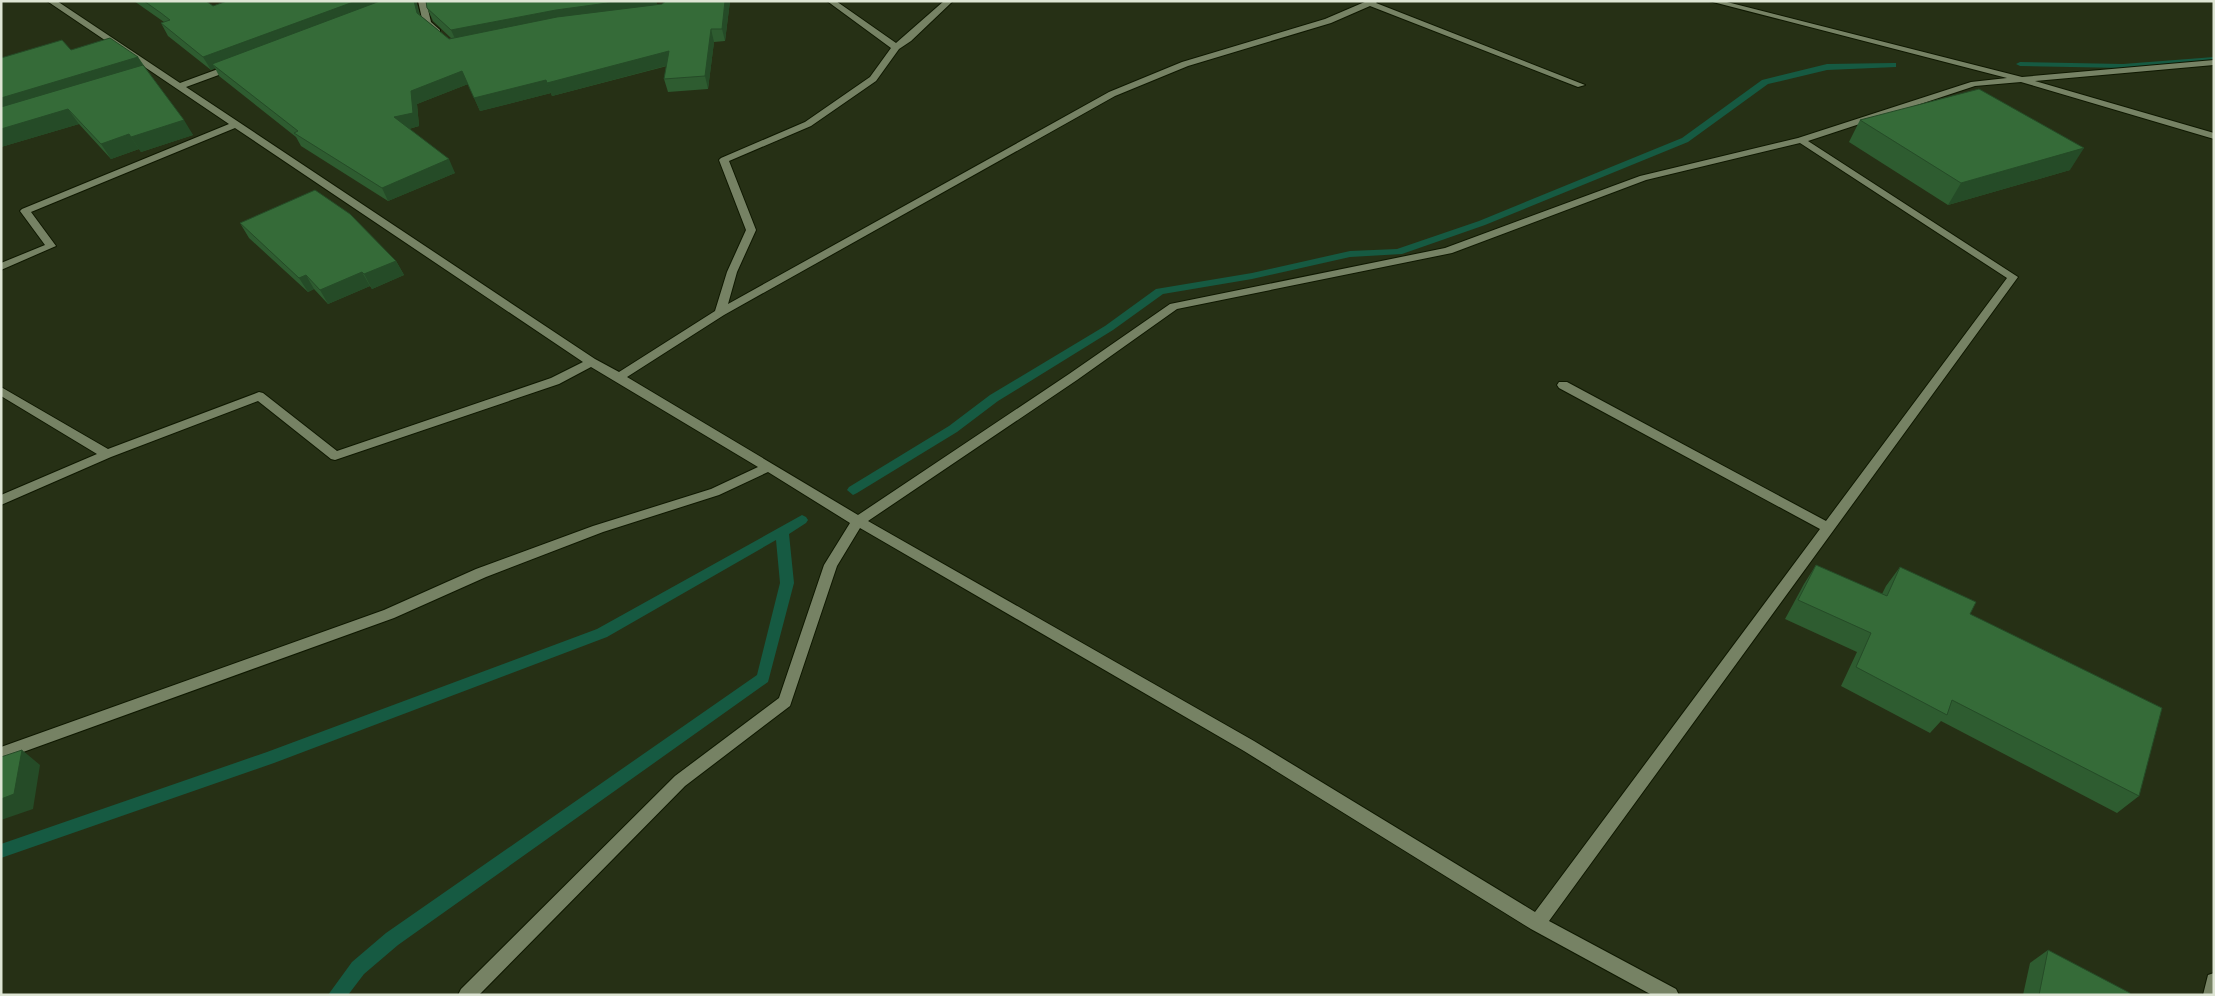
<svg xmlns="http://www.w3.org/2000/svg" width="2215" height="996" viewBox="0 0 2215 996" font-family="Poppins,sans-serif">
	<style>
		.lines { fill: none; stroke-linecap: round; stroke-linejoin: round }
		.stream { fill: #165a42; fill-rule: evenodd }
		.minor-casing { stroke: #0f1801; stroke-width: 2 }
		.minor { fill: #768264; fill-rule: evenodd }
		.wall { fill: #2e5c30 }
		.shaded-wall { fill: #254b27 }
		.building { fill: #356b38; stroke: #254b27 }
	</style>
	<rect width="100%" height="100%" fill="#263015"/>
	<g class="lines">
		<!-- stream -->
		<g class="stream">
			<polygon points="2214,57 2214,61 2123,68 2020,66 2016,64 2020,62 2123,64"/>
			<polygon points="1893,63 1896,63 1896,67 1827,70 1768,84 1688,142 1485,225 1402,254 1350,257 1252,279 1163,294 1113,330 998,401 957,432 857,493 853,495 847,490 849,487 949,426 990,395 1105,326 1156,289 1252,273 1350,251 1397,249 1479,221 1682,138 1762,80 1827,64"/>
			<polygon points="802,515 806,517 808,520 806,523 789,534 794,583 768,682 398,945 364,974 348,995 328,995 352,962 386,933 757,675 780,583 776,540 607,637 274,763 1,858 1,844 267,752 597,629"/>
		</g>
		<defs>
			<g id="minor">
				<path d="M 47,1 L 57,1 L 180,83 L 229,65 L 235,65 L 235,69 L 186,87 L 595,359 L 619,372 L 715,311 L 727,272 L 746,230 L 719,160 L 721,158 L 805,122 L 870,77 L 891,48 L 827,1 L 836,1 L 896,43 L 944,1 L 953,1 L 911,41 L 899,49 L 876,81 L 811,126 L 729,161 L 756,230 L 737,272 L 728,304 L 1109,92 L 1182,62 L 1325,19 L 1367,1 L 1378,1 L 1376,3 L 1585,85 L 1578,87 L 1370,6 L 1331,23 L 1188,66 L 1115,96 L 724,315 L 627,377 L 858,515 L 1069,374 L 1170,304 L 1445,248 L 1640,176 L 1798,138 L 1971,82 L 2007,78 L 1709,1 L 1723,1 L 2022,77 L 2214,60 L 2214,65 L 2035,81 L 2214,133 L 2214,139 L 2021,82 L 1975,86 L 1808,141 L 2018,277 L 1549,921 L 1676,989 L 1679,995 L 1652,995 L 1531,929 L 1244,751 L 860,528 L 837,566 L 790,706 L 685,786 L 479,995 L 458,995 L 461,989 L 675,776 L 779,698 L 824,565 L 850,523 L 768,472 L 719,495 L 603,532 L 486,577 L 394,618 L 1,760 L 1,747 L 384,610 L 476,569 L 593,526 L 711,489 L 758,467 L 591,367 L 559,384 L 335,460 L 331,459 L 258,401 L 111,457 L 1,505 L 1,495 L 97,454 L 1,396 L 1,387 L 108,449 L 259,392 L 263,393 L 337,451 L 551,378 L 583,362 L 235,128 L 31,212 L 56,246 L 1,270 L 1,263 L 45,245 L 20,211 L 22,209 L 229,124 ZM 1800,143 L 2007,278 L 1826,521 L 1567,382 L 1559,382 L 1557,385 L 1559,388 L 1820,529 L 1535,912 L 1254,741 L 868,521 L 1077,380 L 1177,309 L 1452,253 L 1646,180 Z"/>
				<polygon points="418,1 426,1 431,22 440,30 440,34 434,34 423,23"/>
				<polygon points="2214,973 2214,995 2203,995 2208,975"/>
			</g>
		</defs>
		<!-- minor casing -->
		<use href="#minor" class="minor-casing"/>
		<!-- minor -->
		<use href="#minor" class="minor"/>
	</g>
	<!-- wall -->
	<g class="wall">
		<polygon points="134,1 206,1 213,6 227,1 416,1 420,15 449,39 452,39 433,21 427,8 426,1 656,1 657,5 662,4 666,1 730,1 725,41 714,42 708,89 668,92 664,79 667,66 552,96 551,93 480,111 468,84 417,104 419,126 409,129 455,173 388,201 301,146 296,137 219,76 215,68 211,70 168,36 161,23 164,22"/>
		<polygon points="71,50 138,57 193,135 141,152 139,149 111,159 79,124 1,147 1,58"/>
		<polygon points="1860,120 2070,170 1948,205 1849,142"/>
		<polygon points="240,223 396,261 404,275 372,289 370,286 328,304 314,289 308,292 249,238"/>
		<polygon points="1816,565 1882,594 1886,586 1900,567 1970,614 2139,796 2117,813 1941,721 1930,733 1841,686 1857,652 1785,619 1804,584"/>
		<polygon points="2048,950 2130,995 2023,995 2030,963"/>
	</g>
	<!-- shaded-wall -->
	<g class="shaded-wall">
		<polygon points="356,1 396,1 212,64 215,68 211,70 203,57"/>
		<polygon points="414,1 416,1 422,25 417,13"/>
		<polygon points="622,1 656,1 658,9 457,43 451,30 556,10"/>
		<polygon points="725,1 730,1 725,41 722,29"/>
		<polygon points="711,29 714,42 708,89 705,76"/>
		<polygon points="669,51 673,64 552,96 547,83"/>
		<polygon points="138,57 147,72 1,116 1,98"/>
		<polygon points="462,71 468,84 417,104 419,126 401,131 394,117 411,91"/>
		<polygon points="546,80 551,93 480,111 474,98"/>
		<polygon points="68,109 79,124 1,147 1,129"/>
		<polygon points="184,120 193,135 141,152 131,137"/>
		<polygon points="129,134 139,149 111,159 101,144"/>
		<polygon points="2084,148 2070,170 1948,205 1961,183"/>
		<polygon points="449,159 455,173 388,201 382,188"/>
		<polygon points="396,261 404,275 372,289 364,274"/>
		<polygon points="362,272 370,286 328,304 320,290"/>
		<polygon points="306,275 314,289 308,292 299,278"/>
		<polygon points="22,750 40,765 33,809 1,820 1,799"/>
	</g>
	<!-- building -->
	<g class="building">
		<polygon points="144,1 206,1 213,6 227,1 356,1 203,57 161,23 170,20 161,13"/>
		<polygon points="380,1 414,1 417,13 449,39 557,17 662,4 666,1 725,1 722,29 711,29 705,76 664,79 669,51 547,83 546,80 474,98 462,71 411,91 413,113 394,117 449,159 382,188 294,133 298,131 212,64"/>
		<polygon points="426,1 622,1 556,10 451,30 427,8"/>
		<polygon points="110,38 138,57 1,98 1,58 62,40 71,50"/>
		<polygon points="143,65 184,120 131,137 129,134 101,144 68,109 1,129 1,107"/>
		<polygon points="1979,89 2084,148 1961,183 1860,120"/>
		<polygon points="315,190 350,214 396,261 364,274 362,272 320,290 306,275 299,278 240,223"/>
		<polygon points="1816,565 1887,596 1900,567 1976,602 1970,614 2162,708 2139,796 1952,700 1947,715 1856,667 1871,633 1798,600"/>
		<polygon points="22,750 14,794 1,799 1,757"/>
		<polygon points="2048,950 2130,993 2130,995 2039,995"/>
	</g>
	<!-- border -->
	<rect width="2215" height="996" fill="none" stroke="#dee5d4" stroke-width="5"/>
</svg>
